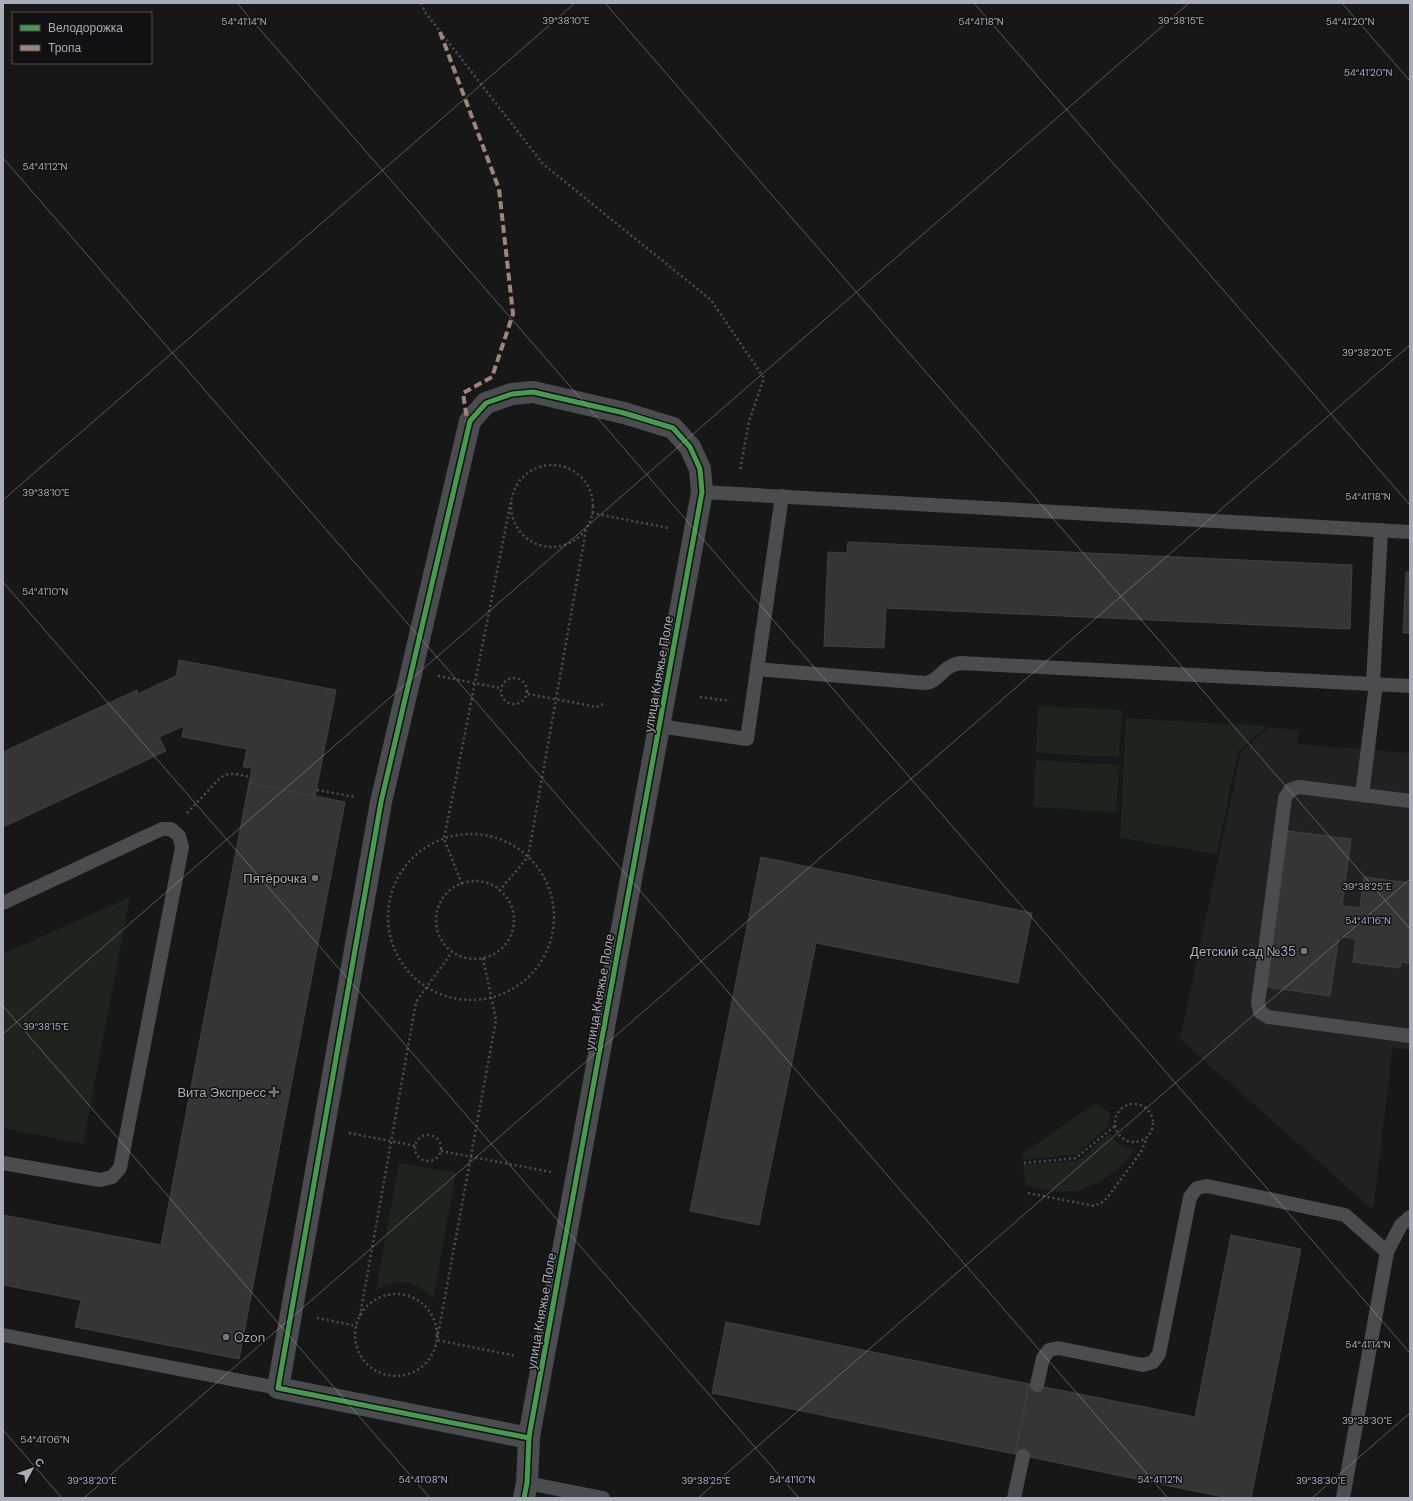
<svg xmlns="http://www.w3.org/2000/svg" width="1413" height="1501" viewBox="0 0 1413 1501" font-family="'DM Sans',sans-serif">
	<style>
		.built { fill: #212123 }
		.green { fill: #1d241e }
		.building { fill: #353536; stroke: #3f4043 }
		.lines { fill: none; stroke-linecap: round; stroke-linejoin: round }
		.path { stroke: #4d4e52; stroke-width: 2.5; stroke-dasharray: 2 3; stroke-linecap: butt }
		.service { stroke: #4b4c50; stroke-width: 14 }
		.minor { stroke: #4b4c50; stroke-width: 22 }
		.quiet { stroke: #a18479; stroke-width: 4; stroke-dasharray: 8 4; stroke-linecap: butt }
		.cycleway-casing { stroke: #111113; stroke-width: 8 }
		.cycleway { stroke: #469c4c; stroke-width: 5 }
		.ticks { fill: none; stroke: #a8adb8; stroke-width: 1; stroke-opacity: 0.45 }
		.poi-dot { fill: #757880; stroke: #111113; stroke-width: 1.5 }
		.labels { text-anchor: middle; stroke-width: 3; stroke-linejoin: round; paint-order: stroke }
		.street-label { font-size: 13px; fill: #a8adb8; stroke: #111113 }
		.poi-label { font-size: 13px; fill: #a8adb8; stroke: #111113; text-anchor: end }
		.ticks-label { font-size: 10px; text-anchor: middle; fill: #a8adb8; stroke: #111113; stroke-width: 3; stroke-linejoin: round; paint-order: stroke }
	</style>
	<rect width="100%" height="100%" fill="#171717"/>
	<!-- built -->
	<polygon class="built" points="1269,727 1299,730 1297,744 1410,753 1410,1050 1393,1048 1373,1210 1180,1039 1241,752"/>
	<!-- green -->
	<g class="green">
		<polygon points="1038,706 1122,710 1119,757 1036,753"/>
		<polygon points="1126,718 1267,726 1238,751 1217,854 1120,838"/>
		<polygon points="1036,760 1119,765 1116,812 1033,807"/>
		<polygon points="130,897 83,1144 3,1128 3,954"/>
		<polygon points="1096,1103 1110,1113 1108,1127 1078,1153 1072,1155 1023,1160 1022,1154"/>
		<path d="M 1110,1133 C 1114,1143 1124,1150 1135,1149 L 1119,1168 L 1098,1183 L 1077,1191 L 1056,1192 L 1025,1185 L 1023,1165 L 1076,1161 L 1082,1158 Z"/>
		<path d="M 399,1163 L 456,1173 L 433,1300 C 416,1279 399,1278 376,1290 Z"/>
	</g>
	<!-- building -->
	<g class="building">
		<polygon points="848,542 1352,565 1350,629 886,608 884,648 824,646 828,552 847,553"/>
		<polygon points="1406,572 1410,572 1410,633 1403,633"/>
		<polygon points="179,660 336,690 315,797 249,783 252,768 243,767 247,749 182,737 184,726 159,737 166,751 3,827 3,752 137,690 138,694 176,676"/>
		<polygon points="249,783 345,802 239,1359 75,1327 81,1300 3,1285 3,1215 161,1245"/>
		<polygon points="1288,831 1351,839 1342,906 1360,908 1364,877 1410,883 1410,964 1401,962 1400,968 1353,962 1356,939 1339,936 1330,996 1267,987"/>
		<polygon points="761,857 1032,913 1018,983 816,943 759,1225 690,1211"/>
		<polygon points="1231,1235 1301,1249 1251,1498 1228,1498 1015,1454 1029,1384 1195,1417"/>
		<polygon points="726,1322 1029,1384 1015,1454 712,1393"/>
	</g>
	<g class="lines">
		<!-- path -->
		<g class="path">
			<polyline points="421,3 425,12 543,164 711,300 764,378 749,421 740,471"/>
			<circle cx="552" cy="506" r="41"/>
			<polyline points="592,513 668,528"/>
			<polyline points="438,676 500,688"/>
			<circle cx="514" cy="691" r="13"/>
			<polyline points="528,694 597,707 605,703"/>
			<polyline points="700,697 730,701"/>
			<polyline points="317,790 355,797"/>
			<path d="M 187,813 L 220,778 C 230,771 239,775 250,777"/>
			<circle cx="471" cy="917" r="83"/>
			<circle cx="475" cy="920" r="39"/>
			<polyline points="462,884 444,839 511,501"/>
			<polyline points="499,891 528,857 586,530"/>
			<polyline points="483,958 496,1020 437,1340 516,1356"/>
			<circle cx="1134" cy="1123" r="19"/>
			<polyline points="349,1133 416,1146"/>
			<circle cx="428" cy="1148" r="13"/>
			<polyline points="441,1151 551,1172"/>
			<polyline points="1024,1163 1076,1158 1115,1126"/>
			<polyline points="1028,1193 1094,1206 1101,1203 1107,1198 1141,1152 1147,1138"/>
			<circle cx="396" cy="1335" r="41"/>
			<polyline points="360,1316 416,1002 452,952"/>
			<polyline points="317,1318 357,1326"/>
		</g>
		<!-- service -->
		<g class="service">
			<polyline points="702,492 1410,532"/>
			<path d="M 757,669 L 925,683 C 939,682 942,666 960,663 L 1410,686"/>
			<polyline points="1373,684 1381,530"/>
			<polyline points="659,726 747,739 782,496"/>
			<polyline points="1362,795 1376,684"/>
			<polyline points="1410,801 1299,787 1290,790 1285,798 1258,1003 1260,1012 1268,1017 1410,1036"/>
			<polyline points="3,903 162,829 171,829 179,836 182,847 120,1168 112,1177 100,1180 3,1163"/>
			<polyline points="3,1335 278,1388"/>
			<polyline points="1037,1385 1043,1358 1049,1350 1058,1348 1143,1365 1153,1362 1159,1354 1190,1197 1197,1188 1207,1186 1345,1215 1387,1252"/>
			<polyline points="527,1483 603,1498"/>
			<polyline points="1014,1498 1023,1456"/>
			<polyline points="1343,1498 1387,1252 1401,1225 1410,1217"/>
		</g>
		<!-- minor -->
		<polyline class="minor" points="524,1498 527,1483 529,1438 530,1431 702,492 700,469 690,447 673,428 624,413 533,392 512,394 486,403 470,421 381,802 278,1388 529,1438"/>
		<!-- quiet -->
		<polyline class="quiet" points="440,32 499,189 513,314 492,377 463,393 468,426"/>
		<defs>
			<polyline id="cycleway" points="524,1498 527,1483 529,1438 530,1431 702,492 700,469 690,447 673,428 624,413 533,392 512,394 486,403 470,421 381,802 278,1388 529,1438"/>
		</defs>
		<!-- cycleway casing -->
		<use href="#cycleway" class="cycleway-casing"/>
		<!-- cycleway -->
		<use href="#cycleway" class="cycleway"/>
	</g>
	<!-- ticks -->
	<path class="ticks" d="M 237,3 L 1410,1353M 605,3 L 1410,929M 974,3 L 1410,505M 1342,3 L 1410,81M 3,158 L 1168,1498M 3,500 L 575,3M 3,582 L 799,1498M 3,1006 L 430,1498M 3,1034 L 1189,3M 3,1430 L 62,1498M 84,1498 L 1410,345M 698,1498 L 1410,879M 1312,1498 L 1410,1413"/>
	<!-- markers -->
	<g class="poi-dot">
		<circle cx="315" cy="878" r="4"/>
		<circle cx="1304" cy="951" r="4"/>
		<path d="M272 1086h4v4h4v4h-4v4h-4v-4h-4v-4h4z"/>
		<circle cx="226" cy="1337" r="4"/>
	</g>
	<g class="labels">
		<!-- street labels -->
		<g class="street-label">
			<text transform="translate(658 674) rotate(-80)" y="5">улица Княжье Поле</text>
			<text transform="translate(599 992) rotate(-80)" y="5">улица Княжье Поле</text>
			<text transform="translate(541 1311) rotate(-80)" y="5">улица Княжье Поле</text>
		</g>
		<!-- poi labels -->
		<g class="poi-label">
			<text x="307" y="883">Пятёрочка</text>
			<text x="1296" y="956">Детский сад №35</text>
			<text x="266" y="1097">Вита Экспресс</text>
			<text x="234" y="1342" text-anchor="start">Ozon</text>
		</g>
	</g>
	<g class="ticks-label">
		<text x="566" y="24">39°38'10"E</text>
		<text x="1181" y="24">39°38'15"E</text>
		<text x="244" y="25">54°41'14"N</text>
		<text x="981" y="25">54°41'18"N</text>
		<text x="1350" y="25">54°41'20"N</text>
		<text x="1368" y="76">54°41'20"N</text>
		<text x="45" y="170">54°41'12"N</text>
		<text x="1367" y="356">39°38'20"E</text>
		<text x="46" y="496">39°38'10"E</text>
		<text x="1368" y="500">54°41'18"N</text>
		<text x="45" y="595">54°41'10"N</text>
		<text x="1367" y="890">39°38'25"E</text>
		<text x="1368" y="924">54°41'16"N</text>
		<text x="46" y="1030">39°38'15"E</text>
		<text x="1368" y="1348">54°41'14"N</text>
		<text x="1367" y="1424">39°38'30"E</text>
		<text x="45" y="1443">54°41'06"N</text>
		<text x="423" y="1483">54°41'08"N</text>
		<text x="792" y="1483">54°41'10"N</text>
		<text x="1160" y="1483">54°41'12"N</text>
		<text x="92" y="1484">39°38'20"E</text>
		<text x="706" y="1484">39°38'25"E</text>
		<text x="1321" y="1484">39°38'30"E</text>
	</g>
	<!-- border -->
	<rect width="1413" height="1501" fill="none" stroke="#a8adb8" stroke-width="8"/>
	<!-- legend -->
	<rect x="12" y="12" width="140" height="52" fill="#111113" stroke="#4d4f55"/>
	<rect x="20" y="25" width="20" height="6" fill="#469c4c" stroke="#4d4f55"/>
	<text x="48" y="32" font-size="12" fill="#a8adb8">Велодорожка</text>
	<rect x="20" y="45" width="20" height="6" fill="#a18479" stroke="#4d4f55"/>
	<text x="48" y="52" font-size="12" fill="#a8adb8">Тропа</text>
	<!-- north arrow -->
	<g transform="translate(32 1469) rotate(49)" stroke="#111113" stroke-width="3" paint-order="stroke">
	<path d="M0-3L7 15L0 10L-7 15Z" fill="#a8adb8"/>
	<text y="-6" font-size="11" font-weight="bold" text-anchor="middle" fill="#a8adb8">С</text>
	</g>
</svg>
